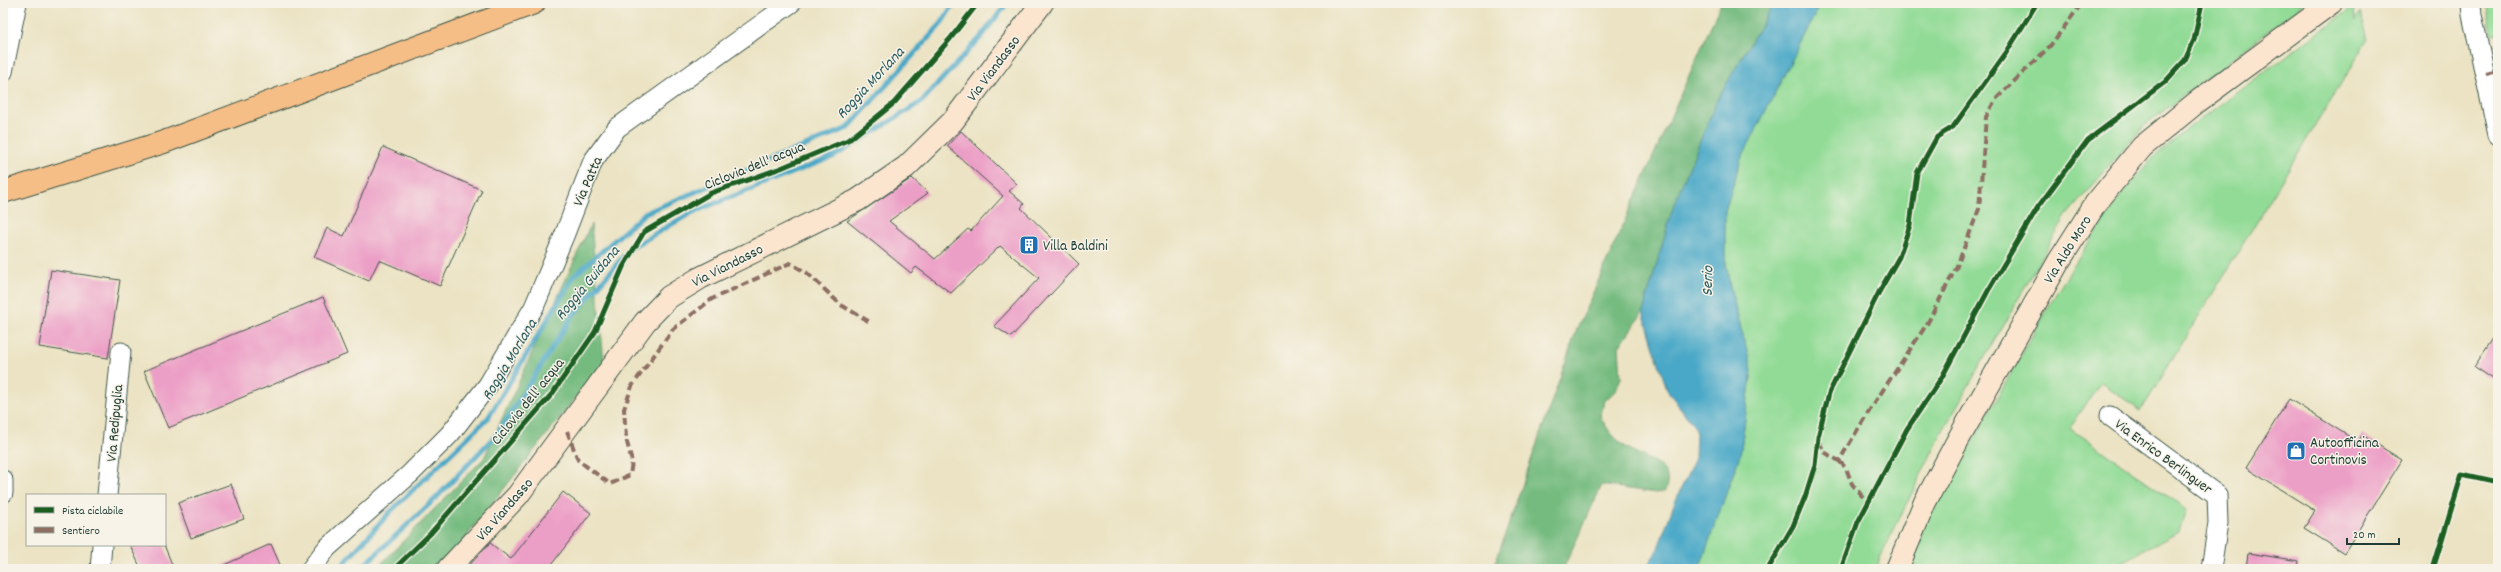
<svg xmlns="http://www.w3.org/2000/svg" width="2501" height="572" viewBox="0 0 2501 572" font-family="Dekko,sans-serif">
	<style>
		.green { fill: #92db96; stroke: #588c65 }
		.forest { fill: #75bb7f; stroke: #4a7c5a }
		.water { fill: #48a8c7; stroke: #34727e }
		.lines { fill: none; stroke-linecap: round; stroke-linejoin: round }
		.stream { stroke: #48a8c7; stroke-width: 5 }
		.building { fill: #ec9fc6 }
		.street-casing { stroke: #3e5649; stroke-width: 21 }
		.secondary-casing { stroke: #3e5649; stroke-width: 24 }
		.highway-casing { stroke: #3e5649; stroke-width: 24 }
		.street { stroke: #fff; stroke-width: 19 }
		.secondary { stroke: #fbe5cf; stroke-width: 22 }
		.highway { stroke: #f6be87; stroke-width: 22 }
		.quiet { stroke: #8d6e63; stroke-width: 4; stroke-dasharray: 8 4; stroke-linecap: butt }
		.cycleway-casing { stroke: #f7f3e8; stroke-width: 8 }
		.cycleway { stroke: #1b5e20; stroke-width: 5 }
		.labels { text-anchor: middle; stroke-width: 3; stroke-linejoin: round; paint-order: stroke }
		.street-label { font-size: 15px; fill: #1f3d34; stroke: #f7f3e8 }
		.poi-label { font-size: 15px; fill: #1f3d34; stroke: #f7f3e8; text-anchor: start }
		.water-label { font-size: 16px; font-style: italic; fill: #2b5d60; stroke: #f7f3e8 }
	</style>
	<rect width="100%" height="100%" fill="#f7f3e8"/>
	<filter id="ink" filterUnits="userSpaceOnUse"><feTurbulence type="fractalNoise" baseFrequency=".025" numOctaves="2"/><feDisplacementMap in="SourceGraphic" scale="8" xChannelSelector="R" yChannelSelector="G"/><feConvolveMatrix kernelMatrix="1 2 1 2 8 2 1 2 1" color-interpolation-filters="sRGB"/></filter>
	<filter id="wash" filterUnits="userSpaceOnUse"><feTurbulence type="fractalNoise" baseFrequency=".012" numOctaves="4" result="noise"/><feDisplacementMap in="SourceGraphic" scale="16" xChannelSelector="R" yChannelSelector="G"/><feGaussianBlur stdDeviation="0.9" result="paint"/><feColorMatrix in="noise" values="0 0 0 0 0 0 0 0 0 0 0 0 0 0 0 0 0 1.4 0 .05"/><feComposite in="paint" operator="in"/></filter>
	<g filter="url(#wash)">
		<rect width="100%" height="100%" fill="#ebe3c3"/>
		<!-- green -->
		<g class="green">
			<polygon points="1821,3 2305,3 2145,125 2066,216 1942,432 1880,558 1877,569 1699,569 1740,455 1752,370 1730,287 1725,257 1725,211 1741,159"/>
			<polygon points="2485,3 2498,3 2498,34 2491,34"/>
			<polygon points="2353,7 2356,21 2360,12 2368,39 2141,411 2101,382 2070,428 2186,509 2179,532 2108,569 1912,569 1918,550 1921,510 1954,474 2057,292 2113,205 2154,157 2191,126"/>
		</g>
		<!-- forest -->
		<g class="forest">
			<path d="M 1721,3 L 1774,3 L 1718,98 L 1674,204 L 1643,312 L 1619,347 L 1621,378 L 1615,391 L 1604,402 L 1600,416 C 1607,430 1617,442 1631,450 C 1647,460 1676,465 1665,491 L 1656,493 L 1602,485 L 1563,569 L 1493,569 L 1577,329 Z"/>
			<polygon points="591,224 604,362 469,533 448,569 376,569 484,458"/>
		</g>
		<!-- water -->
		<polygon class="water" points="1774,3 1821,3 1741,159 1725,211 1725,257 1730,287 1752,370 1740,455 1699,569 1645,569 1657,551 1674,504 1695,458 1696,429 1667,390 1643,312 1674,204 1718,98"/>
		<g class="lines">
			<!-- stream -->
			<g class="stream">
				<polyline points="339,569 390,512 488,418 574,276 645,213 848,128 941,24 954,3"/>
				<polyline points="360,569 436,498 498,433 573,315 631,248 691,213 835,156 921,102 981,37 1007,3"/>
			</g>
		</g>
		<g id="blocks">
			<!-- building -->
			<g class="building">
				<polygon points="961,131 1017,184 1009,191 1024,204 1021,208 1079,264 1011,337 994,326 1039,278 1000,246 951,293 916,267 911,273 847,221 912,178 928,193 889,221 935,259 968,229 971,231 1003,196 947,146"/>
				<polygon points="383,147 482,190 440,286 379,260 369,281 314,257 327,228 344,236"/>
				<polygon points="51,270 120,280 108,358 39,347"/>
				<polygon points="323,297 347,354 168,428 144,371"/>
				<polygon points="2498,331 2498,383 2474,367"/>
				<polygon points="2289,399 2358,442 2362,435 2402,460 2344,553 2304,528 2315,511 2246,468"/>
				<polygon points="231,484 244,519 191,538 178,503"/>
				<polygon points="563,492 591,513 548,569 466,569 490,543 511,559"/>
				<polygon points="271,544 282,569 215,569"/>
				<polygon points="130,545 164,545 174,569 141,569"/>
				<polygon points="2248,553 2299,561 2298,569 2246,569"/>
			</g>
		</g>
	</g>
	<g filter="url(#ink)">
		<use href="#blocks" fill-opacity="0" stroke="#3e5649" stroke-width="1"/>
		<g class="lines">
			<defs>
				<g id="street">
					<polyline points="2471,3 2472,15 2498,135"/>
					<polyline points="3,72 17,3"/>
					<polyline points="2110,416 2217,495 2218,523 2211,569"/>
					<polyline points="3,480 3,493"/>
					<polyline points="107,495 121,352"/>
					<polyline points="100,569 102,545"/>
					<polyline points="311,569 327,548 410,474 450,434 488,385 534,307 564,236 593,161 617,128 791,3"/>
				</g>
				<g id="secondary">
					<polyline points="448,569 518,495 645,322 669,297 700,278 858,200 906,167 953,121 1042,3"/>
					<polyline points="1897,569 1925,502 1959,438 2059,261 2096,203 2142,147 2197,102 2331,3"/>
				</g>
				<polyline id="highway" points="3,192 164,142 534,3"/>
			</defs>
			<!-- street casing -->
			<use href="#street" class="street-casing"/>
			<!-- secondary casing -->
			<use href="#secondary" class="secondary-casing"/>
			<!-- highway casing -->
			<use href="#highway" class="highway-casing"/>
			<!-- street -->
			<use href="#street" class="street"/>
			<!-- secondary -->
			<use href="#secondary" class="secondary"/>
			<!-- highway -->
			<use href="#highway" class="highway"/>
			<!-- quiet -->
			<g class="quiet">
				<polyline points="2486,74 2498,71"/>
				<polyline points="567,431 578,460 610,484 630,475 632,462 626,438 624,409 632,386 673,329 712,299 790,263 807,273 841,305 870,322"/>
				<polyline points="1819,441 1824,452 1839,461 1867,414 1927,324 1957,266 1979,209 1986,117 1995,100 2050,46 2082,3"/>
				<polyline points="1839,461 1846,468 1852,484 1868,503"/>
			</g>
			<defs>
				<g id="cycleway">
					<polyline points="394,569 430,534 552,394 595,332 623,267 644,232 711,193 781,168 850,139 894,103 950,39 978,3"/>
					<polyline points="1768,569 1793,526 1805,497 1815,465 1818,437 1829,393 1879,292 1899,257 1910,225 1917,173 1937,137 1953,127 2006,53 2037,3"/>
					<polyline points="1841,569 1858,522 1907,429 1942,377 1988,291 2038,207 2088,140 2165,82 2185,60 2194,40 2202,3"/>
					<polyline points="2433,569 2462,474 2498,482"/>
				</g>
			</defs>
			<!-- cycleway casing -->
			<use href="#cycleway" class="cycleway-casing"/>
			<!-- cycleway -->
			<use href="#cycleway" class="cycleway"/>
		</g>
	</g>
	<!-- icons -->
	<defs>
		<symbol id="building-square" viewBox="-11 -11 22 22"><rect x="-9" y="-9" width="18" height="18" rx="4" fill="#1f6fb2" stroke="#f7f3e8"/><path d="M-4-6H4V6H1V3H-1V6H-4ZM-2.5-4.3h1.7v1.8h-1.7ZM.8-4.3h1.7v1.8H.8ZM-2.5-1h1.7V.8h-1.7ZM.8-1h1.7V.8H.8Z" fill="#fff"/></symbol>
		<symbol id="shop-square" viewBox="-11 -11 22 22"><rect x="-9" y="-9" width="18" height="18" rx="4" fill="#1f6fb2" stroke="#f7f3e8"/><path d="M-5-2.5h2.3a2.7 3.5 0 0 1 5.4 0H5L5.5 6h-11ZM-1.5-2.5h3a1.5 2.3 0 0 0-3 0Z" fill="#fff"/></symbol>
	</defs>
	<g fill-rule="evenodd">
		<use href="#building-square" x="1018" y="234" width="22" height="22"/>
		<use href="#shop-square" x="2285" y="440" width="22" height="22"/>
	</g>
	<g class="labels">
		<!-- street labels -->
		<g class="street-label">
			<text transform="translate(993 68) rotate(-53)" y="5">Via Viandasso</text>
			<text transform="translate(754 165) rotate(-22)" y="5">Ciclovia dell' acqua</text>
			<text transform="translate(587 181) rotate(-66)" y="5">Via Patta</text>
			<text transform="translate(2067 249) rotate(-58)" y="5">Via Aldo Moro</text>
			<text transform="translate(727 265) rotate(-27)" y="5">Via Viandasso</text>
			<text transform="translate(527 401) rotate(-51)" y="5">Ciclovia dell' acqua</text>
			<text transform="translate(114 423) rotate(-85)" y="5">Via Redipuglia</text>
			<text transform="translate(2164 456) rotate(36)" y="5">Via Enrico Berlinguer</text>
			<text transform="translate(504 509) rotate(-49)" y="5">Via Viandasso</text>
		</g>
		<!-- poi labels -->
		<g class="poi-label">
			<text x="1043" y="250">Villa Baldini</text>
			<text x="2310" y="447">Autoofficina<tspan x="2310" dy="17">Cortinovis</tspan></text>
		</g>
		<!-- water labels -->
		<g class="water-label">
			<text transform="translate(869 82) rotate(-47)" y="6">Roggia Morlana</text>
			<text transform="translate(1706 281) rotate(-89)" y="6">Serio</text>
			<text transform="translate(586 282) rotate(-50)" y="6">Roggia Guidana</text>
			<text transform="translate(508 359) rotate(-59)" y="6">Roggia Morlana</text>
		</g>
	</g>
	<!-- margin -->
	<rect width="2501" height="572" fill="none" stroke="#f7f3e8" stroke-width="16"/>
	<!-- legend -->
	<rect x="26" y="494" width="140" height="52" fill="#f7f3e8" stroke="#a1aaa0"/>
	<rect x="34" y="507" width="20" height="6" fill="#1b5e20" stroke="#a1aaa0"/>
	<text x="62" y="514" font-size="12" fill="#1f3d34">Pista ciclabile</text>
	<rect x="34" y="527" width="20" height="6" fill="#8d6e63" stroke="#a1aaa0"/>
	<text x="62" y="534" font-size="12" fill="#1f3d34">Sentiero</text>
	<!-- scale -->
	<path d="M2347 538v6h52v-6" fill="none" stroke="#1f3d34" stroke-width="2"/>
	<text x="2353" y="538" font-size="12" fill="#1f3d34" stroke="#f7f3e8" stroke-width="3" paint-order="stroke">20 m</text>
</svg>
